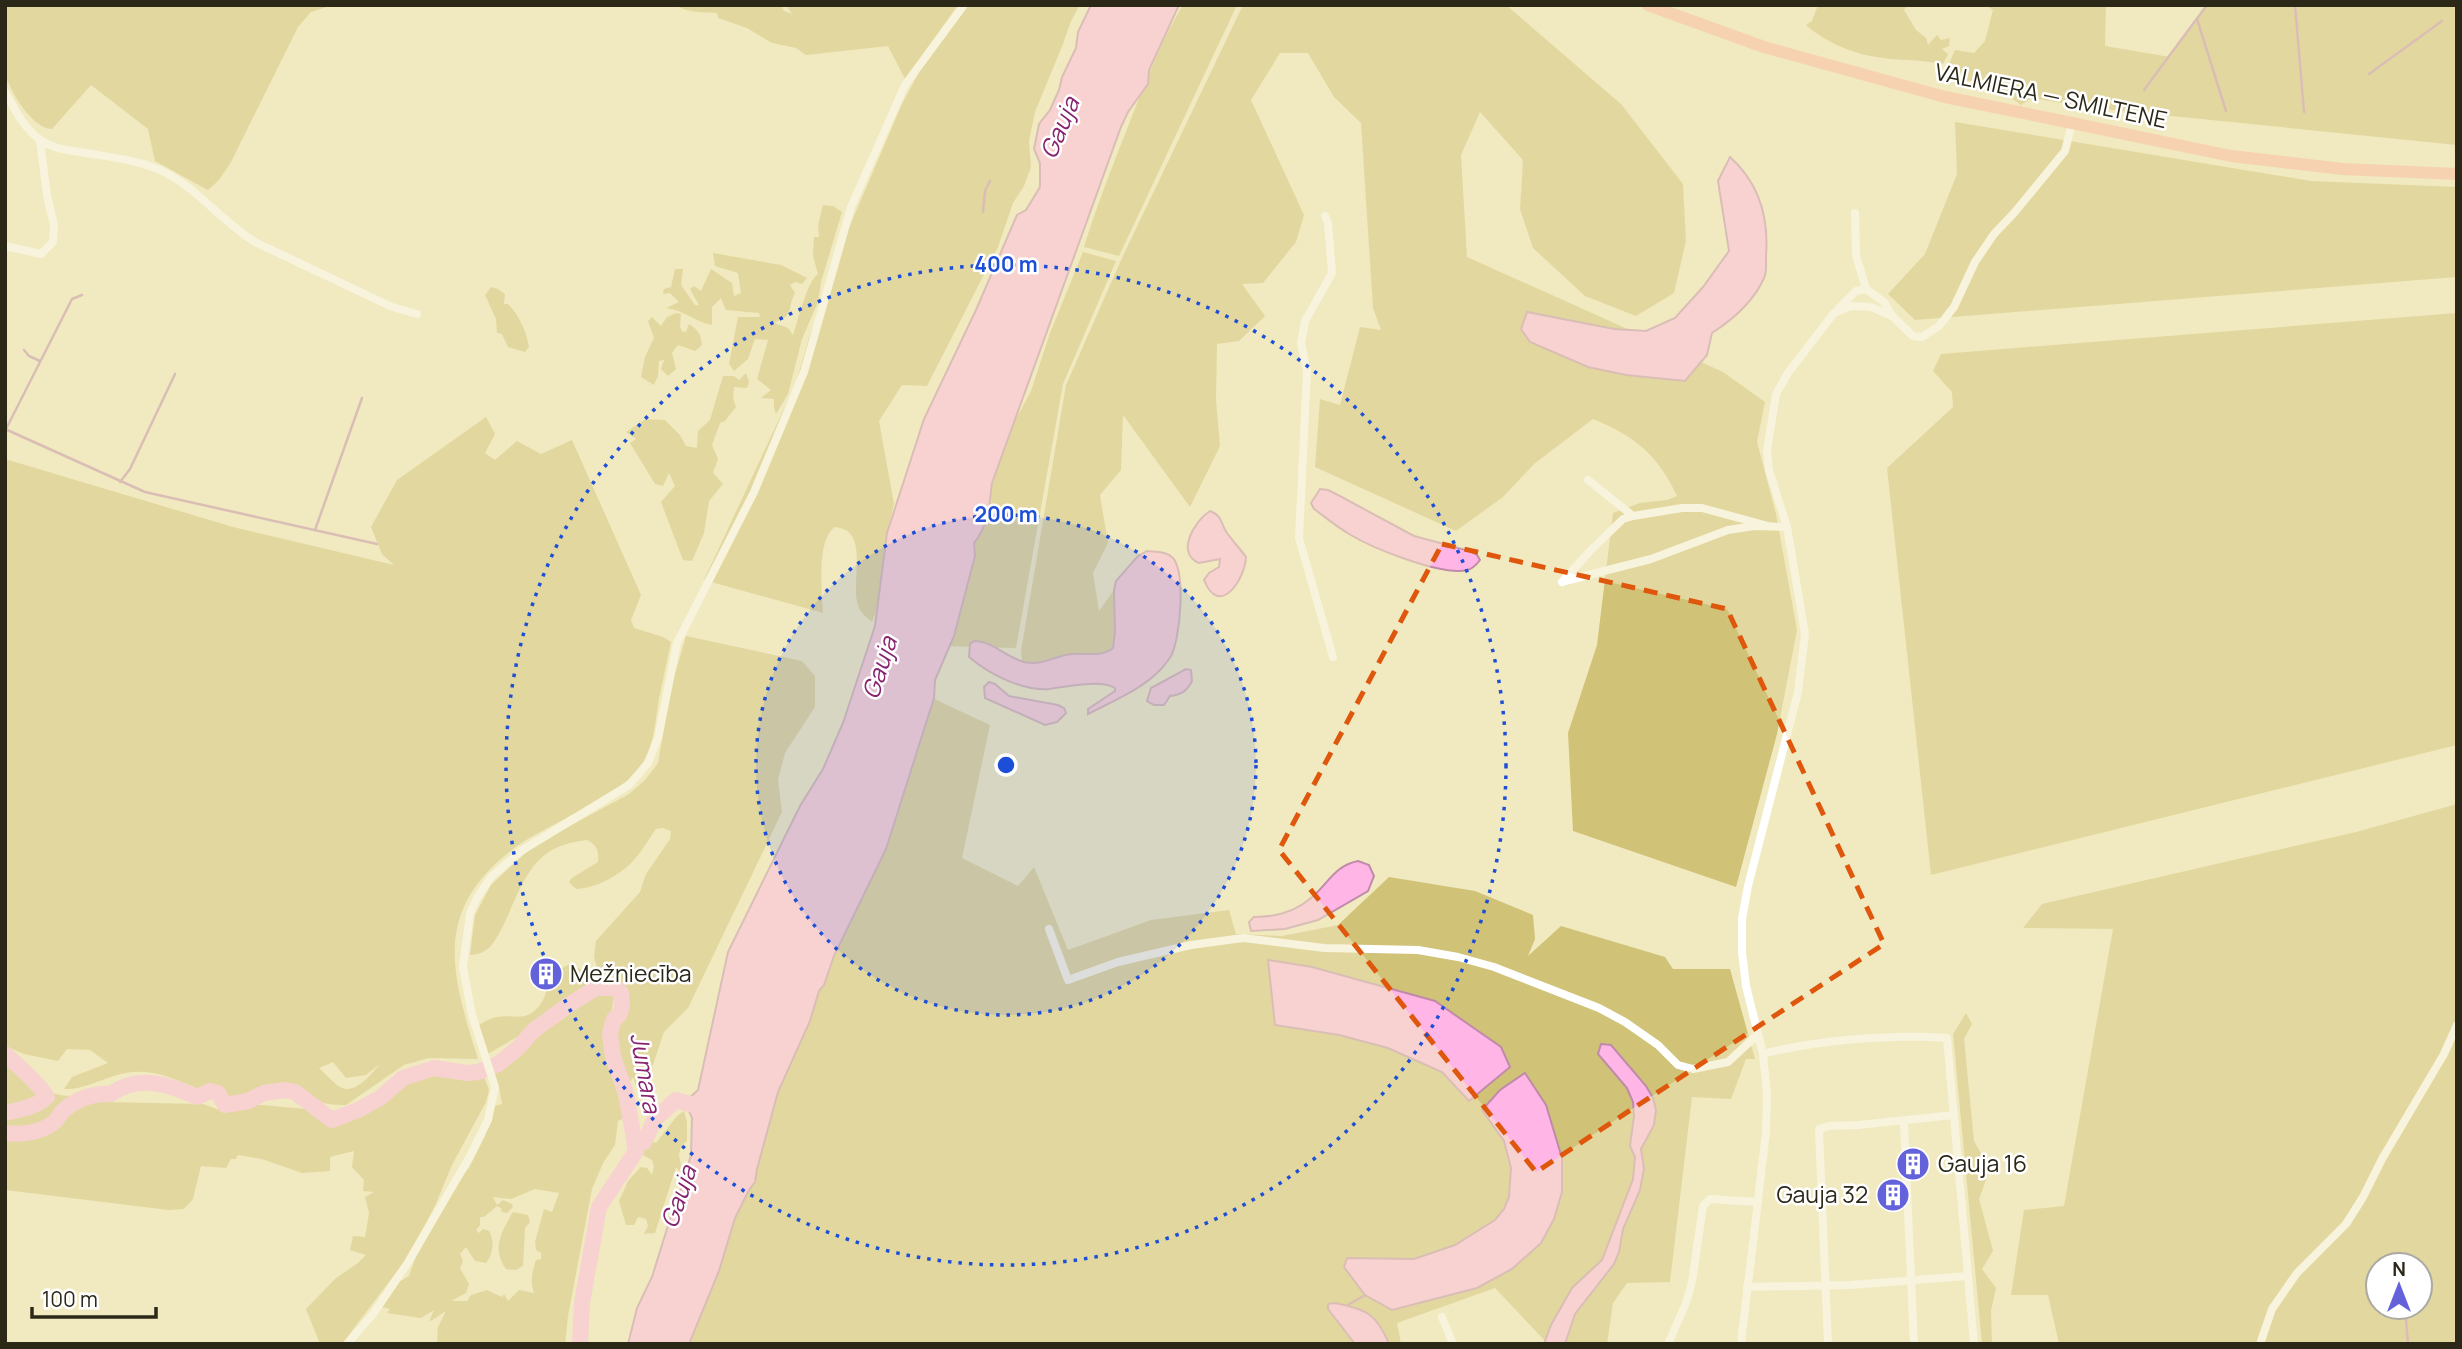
<svg xmlns="http://www.w3.org/2000/svg" width="2462" height="1349" viewBox="0 0 2462 1349" font-family="Manrope,sans-serif">
	<style>
		.green { fill: #d0c277; fill-rule: evenodd }
		.water { fill: #ffb6e7; stroke: #bf8ba9; stroke-width: 2 }
		.lines { fill: none; stroke-linecap: round; stroke-linejoin: round }
		.stream { stroke: #bf8ba9; stroke-width: 2.5 }
		.river { stroke: #ffb6e7; stroke-width: 16 }
		.minor { stroke: #fff; stroke-width: 8 }
		.primary { stroke: #fdb69f; stroke-width: 12 }
		.marked { fill: none; stroke: #df570d; stroke-width: 5; stroke-dasharray: 14 9; stroke-linejoin: round }
		.ring { fill: none; stroke: #1d4ed8; stroke-width: 3.5; stroke-dasharray: 3.5 7 }
		.labels { text-anchor: middle; stroke-width: 5; stroke-linejoin: round; paint-order: stroke }
		.street-label { font-size: 23px; fill: #2b2818; stroke: #fff }
		.poi-label { font-size: 23px; fill: #2b2818; stroke: #fff; text-anchor: start }
		.water-label { font-size: 24px; font-style: italic; fill: #87226f; stroke: #fff }
		.centre { fill: #1d4ed8; stroke: #fff; stroke-width: 3.5 }
		.ring-label { font-size: 21px; text-anchor: middle; font-weight: bold; fill: #1d4ed8; stroke: #fff; stroke-width: 5; stroke-linejoin: round; paint-order: stroke }
	</style>
	<rect width="100%" height="100%" fill="#f1eac0"/>
	<!-- green -->
	<g class="green">
		<path d="M 5,5 L 333,5 L 311,12 L 298,27 L 230,164 L 218,181 L 208,190 L 155,161 L 148,129 L 91,85 L 52,129 C 33,129 12,94 6,77 C 1,63 5,22 5,5 Z"/>
		<path d="M 675,5 L 781,5 L 784,11 L 792,14 L 786,5 L 958,5 L 905,79 L 888,46 L 806,55 L 796,48 L 772,43 L 747,28 L 718,18 L 717,13 C 704,12 687,13 675,5 Z"/>
		<path d="M 966,5 L 1080,5 L 1071,21 L 1063,44 L 1035,112 L 1029,141 L 1031,167 L 1024,186 L 1013,203 L 998,247 L 927,386 L 902,385 L 879,421 L 894,504 L 887,533 L 880,600 L 872,622 C 868,618 863,615 860,610 C 847,587 873,530 835,527 C 816,540 822,592 823,613 L 704,580 L 796,383 L 809,338 L 848,230 L 902,104 L 924,63 Z"/>
		<path d="M 1183,5 L 1237,5 L 1119,256 L 1084,247 C 1097,205 1113,165 1129,124 C 1145,83 1160,43 1183,5 Z"/>
		<path d="M 1243,5 L 1506,5 L 1621,104 L 1683,184 L 1686,241 L 1674,293 L 1636,316 L 1585,296 L 1533,248 L 1520,209 L 1523,160 L 1480,112 L 1461,155 L 1467,257 L 1723,372 L 1765,402 L 1757,442 L 1776,514 L 1797,630 L 1777,734 L 1736,887 L 1573,831 L 1568,733 L 1597,645 L 1613,513 L 1640,503 L 1667,500 L 1677,496 C 1658,455 1635,436 1593,419 L 1534,464 L 1503,497 L 1456,531 L 1315,467 L 1320,399 L 1340,405 L 1360,327 L 1381,330 L 1373,308 L 1361,123 L 1334,97 L 1308,53 L 1280,53 L 1251,100 L 1304,215 L 1296,242 L 1263,283 L 1242,284 L 1265,316 L 1239,341 L 1217,344 L 1216,400 L 1220,446 L 1190,507 L 1123,415 L 1121,470 L 1100,495 L 1108,543 L 1093,573 L 1099,611 L 1114,590 L 1115,632 L 1113,648 L 1107,654 L 1065,655 L 1037,664 L 1022,662 L 1021,651 L 1066,385 L 1122,258 Z"/>
		<path d="M 1818,5 L 1908,5 L 1904,10 L 1916,30 L 1926,38 L 1928,45 L 1937,35 L 1941,40 L 1950,38 L 1949,46 L 1942,49 L 1948,54 L 1943,64 C 1919,59 1894,61 1871,56 C 1849,52 1822,40 1806,25 L 1812,21 Z"/>
		<polygon points="1985,5 2106,5 2105,46 2170,57 2207,5 2457,5 2457,145 2092,108 2032,98 2021,105 2005,93 1972,86 1972,81 1961,80 1946,70 1955,50 1974,53 1985,41 1993,10"/>
		<polygon points="1955,122 2311,181 2457,187 2457,277 1915,320 1888,294 1925,254 1957,174"/>
		<path d="M 823,205 L 833,206 L 842,212 L 821,282 L 818,302 L 802,339 L 788,394 L 776,414 L 774,408 L 774,399 L 761,398 L 771,390 L 757,379 L 768,340 L 755,339 L 748,359 L 734,371 L 729,364 L 738,317 L 760,317 L 759,313 L 726,310 L 721,298 L 712,307 L 712,325 C 695,322 684,310 666,308 L 679,302 L 670,293 L 663,294 L 664,289 L 671,287 L 675,269 L 683,269 L 681,285 L 695,305 L 699,305 L 690,289 L 694,286 L 701,291 L 711,269 L 732,283 L 734,296 L 741,293 L 738,273 L 715,266 L 713,253 L 781,265 L 807,278 L 802,284 L 795,282 L 790,285 L 795,293 C 786,310 796,314 774,323 L 788,328 L 793,335 C 798,321 807,281 818,274 L 813,256 L 814,237 L 819,237 L 818,225 Z"/>
		<polygon points="1083,252 1116,261 1063,384 1016,648 942,646 1000,449 1031,391 1050,333"/>
		<path d="M 491,287 L 498,289 L 505,294 L 504,304 L 508,304 C 519,315 526,331 529,347 L 525,352 L 508,347 L 502,334 L 497,333 L 496,319 L 485,295 Z"/>
		<path d="M 676,313 L 681,314 L 680,327 L 682,331 L 686,332 L 689,324 C 698,330 701,334 702,345 L 695,351 L 678,345 L 672,353 L 676,369 L 668,376 L 661,369 L 664,360 L 659,361 L 658,376 L 654,385 L 641,377 L 645,357 L 654,338 L 648,321 L 652,317 L 661,326 L 667,317 Z"/>
		<polygon points="2457,313 2457,745 1931,875 1887,468 1953,407 1952,392 1933,371 1941,354"/>
		<polygon points="746,373 749,382 747,388 734,387 733,399 736,407 725,421 720,423 712,445 718,459 713,473 723,484 709,501 704,533 692,561 683,560 661,502 675,486 669,473 663,486 655,484 630,443 636,439 626,432 646,419 665,420 680,435 686,446 697,448 698,431 710,420 723,376 734,376 739,380"/>
		<path d="M 486,417 L 495,434 L 485,453 L 495,460 L 517,441 L 541,454 L 572,440 L 641,595 L 631,620 L 634,628 L 663,637 L 671,642 C 667,661 663,680 659,699 C 655,721 655,741 644,761 C 630,785 601,798 577,812 C 558,823 536,833 517,846 C 432,909 450,970 478,1059 L 429,1058 L 404,1065 L 346,1105 C 339,1105 331,1105 324,1103 C 307,1097 297,1083 278,1085 C 249,1089 227,1118 201,1090 C 171,1078 150,1066 117,1075 C 99,1080 83,1090 64,1089 L 72,1077 L 108,1063 L 90,1050 L 67,1049 L 58,1061 L 24,1054 L 5,1046 L 5,459 L 233,527 L 394,565 L 382,554 L 371,527 L 397,480 ZM 333,1062 L 346,1078 L 366,1075 L 380,1064 C 372,1073 356,1094 342,1088 C 336,1086 325,1073 319,1068 Z"/>
		<path d="M 686,636 L 802,661 L 815,676 L 815,707 L 785,753 L 778,780 L 782,812 L 688,1008 L 664,1032 L 641,1100 L 633,1077 L 625,1091 L 626,1070 L 616,1057 L 615,1025 L 622,992 L 621,982 L 611,972 L 599,975 L 594,957 L 596,941 L 640,892 L 646,874 L 670,839 L 671,831 L 663,828 L 656,829 C 648,840 641,853 632,862 C 620,875 594,889 576,889 L 569,882 L 572,878 L 598,862 C 599,851 597,845 587,840 C 569,842 551,847 538,861 C 515,886 510,922 490,947 C 485,952 477,955 470,955 L 475,915 L 491,885 L 533,846 L 629,794 L 645,780 L 658,763 L 672,684 Z"/>
		<polygon points="928,696 990,725 962,858 1018,886 1034,867 1068,950 1151,920 1229,910 1236,934 1282,936 1338,925 1389,877 1475,891 1533,915 1535,939 1528,956 1561,926 1665,957 1673,969 1730,969 1755,1059 1746,1059 1731,1099 1692,1097 1670,1282 1627,1283 1613,1303 1607,1344 1548,1344 1495,1288 1397,1323 1401,1344 673,1344"/>
		<path d="M 2457,804 L 2457,1344 L 2059,1344 L 2048,1295 L 2011,1295 L 2024,1210 L 2064,1206 L 2113,929 L 2023,928 L 2042,904 L 2356,832 ZM 2378,1265 L 2420,1265 L 2420,1307 L 2378,1307 Z"/>
		<path d="M 570,964 L 584,971 L 591,982 L 557,1014 L 486,1055 L 476,1026 C 483,1023 490,1018 497,1017 C 510,1014 523,1021 534,1011 C 553,996 540,977 570,964 Z"/>
		<path d="M 609,980 C 613,984 614,984 614,990 C 614,1012 602,1035 609,1058 C 611,1063 615,1067 619,1072 L 616,1087 L 624,1118 L 618,1121 L 615,1145 L 603,1163 L 592,1189 L 568,1316 L 565,1344 L 437,1344 L 438,1327 L 446,1311 L 429,1322 L 434,1310 L 421,1318 L 387,1313 L 390,1309 L 382,1307 L 399,1282 L 409,1276 L 415,1259 L 459,1180 L 469,1168 L 485,1136 L 495,1106 L 502,1104 L 499,1087 L 488,1062 L 562,1020 L 603,982 ZM 535,1189 L 559,1193 L 552,1212 L 544,1209 L 535,1242 L 536,1250 L 541,1253 L 541,1259 L 536,1260 C 532,1273 530,1281 534,1293 L 519,1290 L 508,1301 L 504,1294 L 502,1297 L 487,1290 L 471,1295 L 467,1301 L 451,1301 L 466,1293 L 469,1284 L 460,1268 L 463,1261 L 460,1254 L 466,1247 L 475,1261 L 486,1263 C 493,1254 495,1241 489,1231 L 483,1229 L 479,1233 L 476,1230 L 480,1225 L 480,1217 L 484,1217 L 497,1206 L 501,1208 L 502,1212 L 507,1213 L 513,1207 L 512,1204 L 503,1200 L 497,1205 L 493,1197 L 511,1199 Z"/>
		<polygon points="1966,1013 1972,1024 1964,1039 1974,1141 1990,1169 1979,1199 1993,1251 1982,1269 1996,1288 1991,1311 1992,1344 1982,1344 1953,1034"/>
		<path d="M 5,1056 C 38,1080 47,1106 93,1092 L 104,1102 L 203,1104 L 222,1111 L 250,1104 L 348,1113 L 408,1072 L 416,1069 L 430,1065 L 475,1068 L 480,1066 L 489,1090 L 486,1102 L 452,1165 L 435,1206 L 407,1258 L 342,1344 L 320,1344 L 306,1309 L 336,1278 L 358,1263 L 366,1255 L 350,1250 L 353,1236 L 365,1237 L 369,1213 L 365,1197 L 374,1192 L 363,1191 L 364,1180 L 352,1167 L 354,1151 L 330,1157 L 330,1171 L 302,1173 L 262,1159 L 238,1155 L 236,1159 L 231,1159 L 226,1168 L 201,1166 L 193,1199 L 184,1209 L 169,1210 L 5,1190 Z"/>
		<polygon points="684,1111 687,1122 687,1141 681,1146 679,1155 683,1175 676,1167 655,1233 644,1234 648,1226 646,1219 638,1217 634,1225 626,1225 619,1201 628,1181 641,1167 647,1168 652,1175 654,1167 652,1160 641,1154 639,1147 647,1140 656,1143 677,1116"/>
		<path d="M 513,1212 L 528,1215 L 530,1222 L 525,1228 L 523,1266 L 516,1270 L 506,1269 C 491,1248 502,1231 513,1212 Z"/>
	</g>
	<!-- water -->
	<g class="water">
		<path d="M 1091,5 L 1179,5 L 1149,70 L 1148,84 L 1128,112 L 1121,127 L 992,483 C 989,506 989,525 974,543 L 975,556 L 954,636 L 935,680 L 934,698 L 886,849 L 834,956 L 824,985 L 819,991 L 810,1021 L 778,1092 L 757,1169 L 755,1182 L 749,1190 L 735,1218 L 719,1271 L 689,1344 L 628,1344 L 637,1308 L 652,1277 L 671,1216 L 686,1175 L 691,1154 L 692,1118 L 685,1102 L 698,1090 L 728,952 L 800,806 L 823,769 L 843,723 L 875,626 L 887,533 L 924,419 L 976,310 L 1017,215 L 1026,210 L 1040,187 L 1040,163 L 1034,149 L 1039,124 L 1050,110 L 1059,90 L 1062,77 L 1076,48 L 1078,32 Z"/>
		<path d="M 1730,157 C 1759,183 1769,218 1766,256 C 1766,263 1767,272 1764,278 C 1754,301 1732,320 1712,333 L 1707,355 L 1685,381 L 1626,375 L 1588,367 L 1530,342 L 1521,329 L 1527,312 L 1614,329 L 1646,331 L 1675,318 L 1703,287 L 1729,251 L 1718,181 Z"/>
		<path d="M 1320,489 L 1328,490 L 1338,495 L 1414,536 L 1470,551 L 1477,555 L 1480,560 C 1477,564 1473,569 1467,570 C 1441,576 1372,548 1349,534 C 1337,527 1325,517 1314,509 L 1311,503 Z"/>
		<path d="M 1210,511 C 1223,516 1220,523 1227,533 C 1233,541 1240,549 1246,557 C 1245,580 1219,618 1204,580 L 1209,573 L 1219,567 L 1220,559 L 1199,563 C 1175,553 1195,520 1210,511 Z"/>
		<path d="M 1147,551 C 1156,552 1166,551 1173,558 C 1186,574 1180,636 1172,654 C 1170,659 1165,664 1162,668 C 1143,689 1113,701 1088,714 L 1088,709 L 1115,691 L 1115,688 C 1100,679 1066,687 1049,689 C 1022,691 989,674 969,657 L 970,644 L 974,641 C 992,641 1006,657 1024,662 C 1040,666 1051,658 1066,655 C 1082,651 1100,659 1113,648 L 1115,632 L 1114,590 L 1116,581 L 1138,556 Z"/>
		<path d="M 1186,669 L 1191,670 L 1192,681 C 1187,691 1181,695 1170,696 L 1164,705 L 1154,705 L 1147,701 L 1151,688 Z"/>
		<polygon points="989,682 995,684 1009,696 1058,705 1064,708 1066,713 1057,722 1045,725 985,698 984,687"/>
		<path d="M 1358,861 L 1369,865 L 1374,876 L 1368,891 L 1318,920 L 1285,929 L 1251,931 L 1249,922 L 1254,917 C 1274,917 1295,912 1311,898 C 1329,883 1334,866 1358,861 Z"/>
		<polygon points="1268,960 1312,967 1435,1001 1501,1047 1510,1067 1469,1101 1442,1072 1388,1048 1339,1035 1275,1025"/>
		<polygon points="1601,1044 1611,1045 1646,1086 1653,1098 1656,1110 1654,1125 1641,1149 1644,1169 1640,1190 1623,1229 1619,1252 1614,1264 1575,1314 1565,1344 1544,1344 1551,1325 1572,1288 1602,1260 1633,1179 1635,1157 1630,1146 1634,1116 1633,1102 1627,1088 1598,1054"/>
		<polygon points="1525,1073 1546,1105 1562,1158 1562,1192 1554,1219 1541,1243 1512,1269 1477,1288 1392,1310 1365,1295 1344,1267 1347,1258 1414,1259 1455,1245 1495,1220 1504,1209 1509,1197 1511,1168 1504,1141 1482,1110 1500,1090"/>
		<path d="M 1335,1303 C 1366,1309 1377,1314 1389,1344 L 1355,1344 L 1328,1309 L 1328,1304 Z"/>
	</g>
	<g class="lines">
		<!-- stream -->
		<g class="stream">
			<polyline points="2295,5 2304,112"/>
			<polyline points="2197,19 2226,111"/>
			<polyline points="2369,74 2442,21"/>
			<polyline points="2144,90 2207,5"/>
			<polyline points="983,212 985,191 990,181"/>
			<polyline points="24,350 29,356 40,361"/>
			<polyline points="5,429 145,492 377,544"/>
			<polyline points="6,429 72,299 82,295"/>
			<polyline points="120,482 130,469 175,374"/>
			<polyline points="315,530 362,398"/>
			<polyline points="1348,1305 1365,1295"/>
			<polyline points="2405,1307 2408,1344"/>
		</g>
		<!-- river -->
		<g class="river">
			<path d="M 5,1054 C 20,1068 36,1080 47,1097 C 34,1108 21,1109 5,1113"/>
			<path d="M 5,1133 C 21,1135 40,1133 53,1123 C 58,1120 60,1113 64,1110 C 77,1099 94,1093 111,1094 C 138,1074 168,1084 197,1097 L 210,1091 L 218,1093 L 225,1105 L 248,1101 L 264,1093 L 284,1090 L 295,1092 L 332,1120 L 358,1110 L 380,1098 L 403,1078 L 434,1068 L 467,1073 L 478,1072 L 498,1064 L 518,1048 L 534,1030 L 570,1004 L 596,988 L 617,988 L 621,993 L 622,1007 L 619,1015 L 614,1019 L 610,1033 L 613,1057 L 626,1093 L 636,1151 L 599,1207 L 582,1303 L 580,1344"/>
			<polyline points="635,1143 644,1142 655,1119 676,1100 704,1108"/>
		</g>
		<!-- minor -->
		<g class="minor">
			<path d="M 5,92 C 15,109 23,127 39,139 C 51,148 66,150 80,152 C 108,157 143,160 168,174 C 201,192 224,224 257,243 L 392,307 L 417,314"/>
			<polyline points="1855,213 1856,255 1866,289"/>
			<polyline points="1325,216 1328,223 1332,273 1305,321 1301,343 1307,372 1299,538 1333,657"/>
			<polyline points="5,246 41,254 53,242 54,225 47,196 40,140"/>
			<polyline points="1838,309 1856,291 1866,289 1884,302 1892,316"/>
			<polyline points="1588,480 1633,516"/>
			<polyline points="1565,581 1651,559 1728,530 1754,526 1787,527"/>
			<polyline points="1562,582 1591,550 1623,519 1633,516 1682,508 1702,508 1768,526"/>
			<polyline points="1049,929 1068,980 1118,962 1191,945 1243,938 1324,948 1418,950 1458,957 1494,967 1599,1008 1625,1022 1658,1045 1678,1065 1693,1069 1728,1062 1758,1034"/>
			<path d="M 1763,1054 C 1816,1040 1892,1034 1947,1038 L 1974,1344"/>
			<polyline points="1904,1122 1914,1344"/>
			<polyline points="1747,1287 1850,1285 1968,1276"/>
			<polyline points="1442,1317 1453,1344"/>
			<polyline points="347,1344 373,1314 407,1264 469,1158 488,1120 495,1087 472,1015 463,967 470,913 477,898 491,877 521,851 629,785 648,763 658,738 677,643 754,492 804,372 851,207 905,85 964,5"/>
			<polyline points="1668,1344 1686,1303 1692,1282 1703,1206 1710,1199 1758,1202"/>
			<polyline points="1741,1344 1766,1132 1767,1094 1763,1054 1746,986 1742,952 1742,919 1748,886 1798,692 1805,634 1787,527 1769,470 1767,451 1776,394 1788,373 1834,313 1851,306 1871,307 1892,316 1913,336 1922,337 1939,326 1954,307 1975,262 1994,234 2014,213 2065,151 2072,123"/>
			<polyline points="1828,1344 1819,1129 1829,1126 1858,1125 1954,1115"/>
			<polyline points="2260,1344 2272,1309 2297,1273 2346,1224 2363,1197 2382,1159 2444,1054 2457,1025"/>
		</g>
		<!-- primary -->
		<polyline class="primary" points="1648,5 1764,47 1945,97 2072,123 2231,156 2343,169 2457,174"/>
	</g>
	<!-- marked area -->
	<path d="M0 0H2462V1349H0ZM 1442,544 L 1727,609 L 1884,944 L 1536,1172 L 1279,850 Z" fill="#f1eac0" fill-opacity=".55" fill-rule="evenodd"/>
	<path class="marked" d="M 1442,544 L 1727,609 L 1884,944 L 1536,1172 L 1279,850 Z"/>
	<!-- distance rings -->
	<circle cx="1006" cy="765" r="250" fill="#1d4ed8" fill-opacity=".12"/>
	<g class="ring">
		<circle cx="1006" cy="765" r="250"/>
		<circle cx="1006" cy="765" r="500"/>
	</g>
	<!-- icons -->
	<defs>
		<symbol id="building-disc" viewBox="-11 -11 22 22"><circle r="9.5" fill="#6362db" stroke="#fff"/><path d="M-4-6H4V6H1V3H-1V6H-4ZM-2.5-4.3h1.7v1.8h-1.7ZM.8-4.3h1.7v1.8H.8ZM-2.5-1h1.7V.8h-1.7ZM.8-1h1.7V.8H.8Z" fill="#fff"/></symbol>
	</defs>
	<g fill-rule="evenodd">
		<use href="#building-disc" x="527" y="955" width="38" height="38"/>
		<use href="#building-disc" x="1894" y="1145" width="38" height="38"/>
		<use href="#building-disc" x="1874" y="1176" width="38" height="38"/>
	</g>
	<g class="labels">
		<!-- street labels -->
		<g class="street-label">
			<text transform="translate(2051 96) rotate(12)" y="8">VALMIERA — SMILTENE</text>
		</g>
		<!-- poi labels -->
		<g class="poi-label">
			<text x="570" y="982">Mežniecība</text>
			<text x="1938" y="1172">Gauja 16</text>
			<text x="1868" y="1203" text-anchor="end">Gauja 32</text>
		</g>
		<!-- water labels -->
		<g class="water-label">
			<text transform="translate(1060 128) rotate(-67)" y="8">Gauja</text>
			<text transform="translate(880 668) rotate(-72)" y="8">Gauja</text>
			<text transform="translate(645 1073) rotate(80)" y="8">Jumara</text>
			<text transform="translate(679 1197) rotate(-71)" y="8">Gauja</text>
		</g>
	</g>
	<circle cx="1006" cy="765" r="10" class="centre"/>
	<g class="ring-label">
		<text x="1006" y="272">400 m</text>
		<text x="1006" y="522">200 m</text>
	</g>
	<!-- border -->
	<rect width="2462" height="1349" fill="none" stroke="#2b2818" stroke-width="14"/>
	<!-- north arrow -->
	<g transform="translate(2399 1286)"><circle r="33" fill="#ffffff" stroke="#aaa9a3" stroke-width="2"/>
	<path d="M0-5L12 26L0 18L-12 26Z" fill="#6362db"/>
	<text y="-10" font-size="19" font-weight="bold" text-anchor="middle" fill="#2b2818">N</text>
	</g>
	<!-- scale -->
	<path d="M32 1307v10h124v-10" fill="none" stroke="#2b2818" stroke-width="3.5"/>
	<text x="42" y="1307" font-size="21" fill="#2b2818" stroke="#ffffff" stroke-width="5" paint-order="stroke">100 m</text>
</svg>
